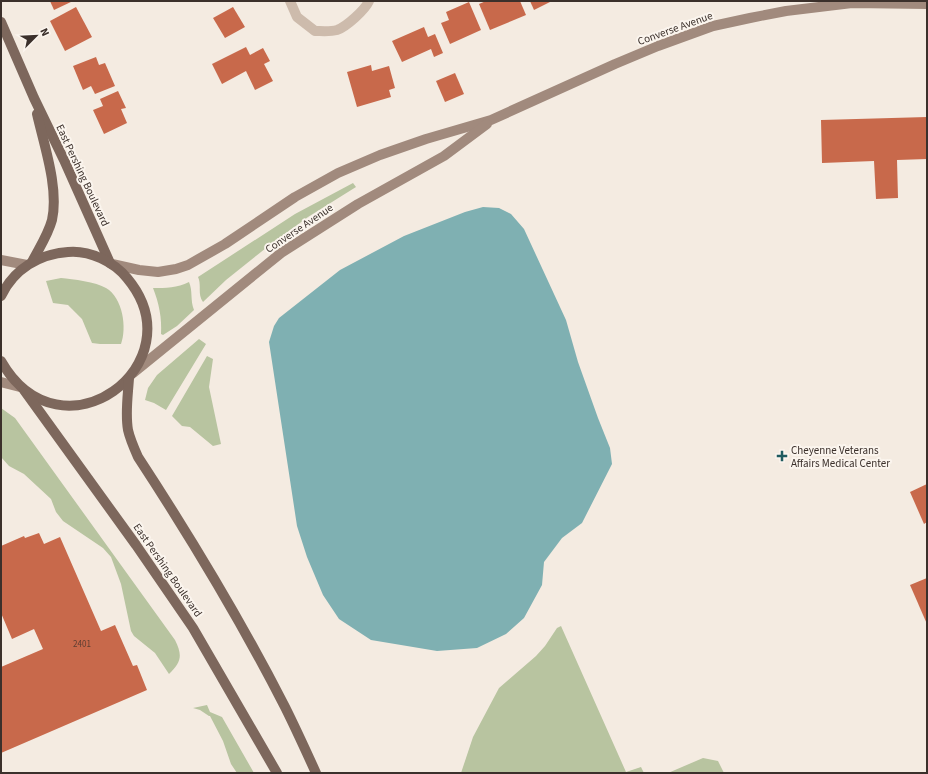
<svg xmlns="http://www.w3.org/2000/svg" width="928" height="774" viewBox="0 0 928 774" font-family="'Source Sans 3',sans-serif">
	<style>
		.green { fill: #b8c4a0 }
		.water { fill: #7fb0b2 }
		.building { fill: #c8694b }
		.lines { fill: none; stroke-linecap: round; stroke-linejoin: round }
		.minor { stroke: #cdbbac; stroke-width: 10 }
		.secondary { stroke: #a18a7d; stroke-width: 10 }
		.primary { stroke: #7d675c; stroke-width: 10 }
		.poi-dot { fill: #1f5a5e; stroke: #fbf5ee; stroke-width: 1.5 }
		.labels { text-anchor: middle; stroke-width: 4; stroke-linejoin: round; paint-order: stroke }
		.number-label { font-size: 9px; fill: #5e3e33 }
		.street-label { font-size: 11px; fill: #3b302b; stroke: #fbf5ee }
		.poi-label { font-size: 11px; fill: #3b302b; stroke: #fbf5ee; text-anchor: start }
	</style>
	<rect width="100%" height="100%" fill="#f4ebe1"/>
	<!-- green -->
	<g class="green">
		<path d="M 353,183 L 356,187 L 308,217 L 266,248 L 226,280 L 203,302 C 197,294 202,285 198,277 L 295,214 Z"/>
		<path d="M 61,278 C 73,279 96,282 106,288 C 123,298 127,328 121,344 L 100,344 L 92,343 L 82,319 L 68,305 L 53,303 L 46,281 Z"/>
		<path d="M 189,282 C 193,291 190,300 194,310 L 177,326 L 163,335 L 161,334 C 162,318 159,303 153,288 C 166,288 177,288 189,282 Z"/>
		<polygon points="199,339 206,344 166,410 154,403 145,400 148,388 157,375"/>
		<polygon points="207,356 213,359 209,387 221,444 213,446 190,427 182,426 172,416"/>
		<path d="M 1,408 L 15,418 L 175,640 C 183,656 181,662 169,674 L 155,653 L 134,636 L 131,631 L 121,584 L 111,557 L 103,548 L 63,521 L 56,512 L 51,499 L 24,474 L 9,466 L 1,457 Z"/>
		<polygon points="561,626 626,772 641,767 644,773 461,773 473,737 499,688 536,656 545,646 557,628"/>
		<polygon points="207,705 210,712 222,717 254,773 237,773 231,764 223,741 210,716 209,716 200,710 193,708"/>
		<polygon points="703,758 718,761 724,773 668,773"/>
	</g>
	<!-- water -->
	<polygon class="water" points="483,207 499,208 511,214 524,229 566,320 578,362 598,418 610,448 612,464 582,523 562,538 544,562 542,585 524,618 506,634 477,648 437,651 371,640 339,619 323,595 307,557 297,526 269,342 274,326 279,318 340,270 404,236 465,212"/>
	<!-- building -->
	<g class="building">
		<polygon points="50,1 73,1 54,10"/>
		<polygon points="486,1 520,1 526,15 490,30 479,4"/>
		<polygon points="530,1 552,1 534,10"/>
		<polygon points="469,2 481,30 450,44 441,23 449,20 446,12"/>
		<polygon points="76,7 92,37 65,51 50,21"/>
		<polygon points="233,7 245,27 225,38 213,18"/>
		<polygon points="424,27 428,37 435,34 443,53 434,57 431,49 402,62 392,41"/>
		<polygon points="246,47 250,55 263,48 270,61 264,64 273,81 255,90 246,71 222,84 212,64"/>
		<polygon points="96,57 99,65 105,63 115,86 95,94 91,86 83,90 73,66"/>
		<polygon points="371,65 372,71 389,66 395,88 389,90 391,97 357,107 347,72"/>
		<polygon points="455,73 464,94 445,102 436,81"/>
		<polygon points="118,91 126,108 121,109 127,123 104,134 93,110 103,106 100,99"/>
		<polygon points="927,117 927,159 897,160 898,198 876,199 874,161 822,163 821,120"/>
		<polygon points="927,484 927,522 924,524 910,492"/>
		<polygon points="39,533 44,544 60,537 101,631 115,625 133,666 137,665 147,690 1,753 1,667 43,649 34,629 12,639 1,613 1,546 24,536 25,538"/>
		<polygon points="927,578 927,624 910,585"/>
	</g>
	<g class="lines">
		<!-- minor -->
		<path class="minor" d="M 290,1 L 297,17 L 315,31 C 321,31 330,32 337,30 C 346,27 365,10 369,1"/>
		<!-- secondary -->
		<g class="secondary">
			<polyline points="1,260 27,265"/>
			<polyline points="112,264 139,270 158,272 176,269 188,265 225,244 295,197 338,173 380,155 426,139 491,120 615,64 658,46 713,26 750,18 786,11 852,3 927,4"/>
			<polyline points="133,373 281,253 358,204 444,156 487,124"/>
			<polyline points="1,382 20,387"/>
		</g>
		<!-- primary -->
		<g class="primary">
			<polyline points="1,22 34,98 64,160 110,263"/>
			<path d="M 32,262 C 39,248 48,235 52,220 C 59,188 44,145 37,114"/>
			<path d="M 1,296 C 14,269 39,254 68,252 C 90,250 114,262 127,278 C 199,364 61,466 1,361"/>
			<path d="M 129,378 C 128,395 125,413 128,430 C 130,439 134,448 138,457 C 191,538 241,621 285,707 C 296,729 306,751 316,773"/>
			<polyline points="24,390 136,545 193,628 277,773"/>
		</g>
	</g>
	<!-- markers -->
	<path class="poi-dot" d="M780 450h4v4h4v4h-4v4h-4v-4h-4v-4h4z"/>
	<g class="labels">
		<!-- number labels -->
		<g class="number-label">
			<text x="82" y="647">2401</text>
		</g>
		<!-- street labels -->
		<g class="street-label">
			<text transform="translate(675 28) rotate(-20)" y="4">Converse Avenue</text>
			<text transform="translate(83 175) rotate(65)" y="4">East Pershing Boulevard</text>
			<text transform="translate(299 228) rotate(-34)" y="4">Converse Avenue</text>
			<text transform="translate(168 570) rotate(55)" y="4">East Pershing Boulevard</text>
		</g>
		<!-- poi labels -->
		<g class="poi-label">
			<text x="791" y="454">Cheyenne Veterans<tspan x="791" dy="13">Affairs Medical Center</tspan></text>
		</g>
	</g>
	<!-- border -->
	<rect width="928" height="774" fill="none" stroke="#3b302b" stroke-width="4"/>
	<!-- north arrow -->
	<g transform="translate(36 36) rotate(66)" stroke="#fbf5ee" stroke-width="3" paint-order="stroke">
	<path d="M0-3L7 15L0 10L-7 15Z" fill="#3b302b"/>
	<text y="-6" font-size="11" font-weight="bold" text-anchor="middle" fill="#3b302b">N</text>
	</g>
</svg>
